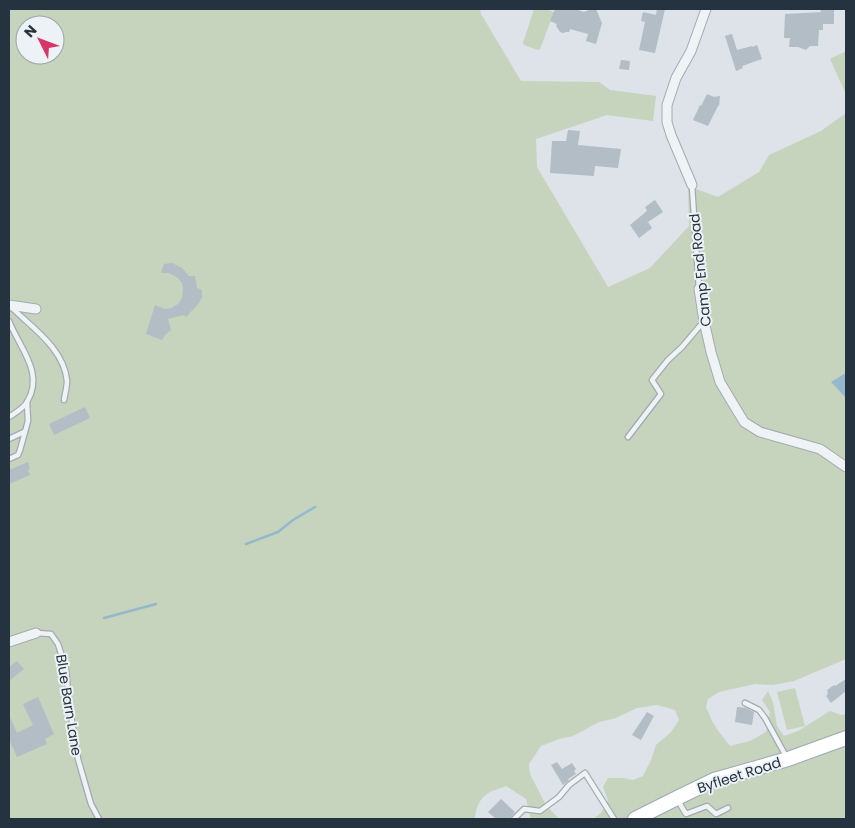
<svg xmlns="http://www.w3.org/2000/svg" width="855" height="828" viewBox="0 0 855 828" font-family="Poppins,sans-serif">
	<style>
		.green { fill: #c6d3bd; fill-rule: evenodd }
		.water { fill: #94b8cc }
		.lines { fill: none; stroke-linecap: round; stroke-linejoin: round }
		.stream { stroke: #94b8cc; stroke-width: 2.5 }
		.building { fill: #b3bdc5 }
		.service-casing { stroke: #a2abb2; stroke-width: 7 }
		.minor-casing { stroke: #a2abb2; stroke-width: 11 }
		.primary-casing { stroke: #9ba9b5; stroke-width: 16 }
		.service { stroke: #f0f3f6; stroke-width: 4.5 }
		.minor { stroke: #f0f3f6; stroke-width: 9 }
		.primary { stroke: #fff; stroke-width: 14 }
		.labels { text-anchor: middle; stroke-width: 4; stroke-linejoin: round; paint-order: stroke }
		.street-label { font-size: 14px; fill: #253340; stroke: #ecf2f6 }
	</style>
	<rect width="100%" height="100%" fill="#dde3e8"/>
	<!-- green -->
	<g class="green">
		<path d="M 9,9 L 480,9 L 481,14 L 521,81 L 599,82 L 610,90 L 656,96 L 653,121 L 607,115 L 536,139 L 537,167 L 608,287 L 650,268 L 689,226 L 688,186 L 718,197 L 759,172 L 769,155 L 821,131 L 846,113 L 846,659 L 794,681 L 773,685 L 755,684 L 719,692 L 708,699 L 706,707 L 712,721 L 719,732 L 730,746 L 750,741 L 766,732 L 770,712 L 762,700 L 768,691 L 773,702 L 777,726 L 784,736 L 798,731 L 830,711 L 841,715 L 846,714 L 846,819 L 593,819 L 601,813 L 608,800 L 603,787 L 608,778 L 624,778 L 633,780 L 643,776 L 651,760 L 656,745 L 671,732 L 679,720 L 675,710 L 657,705 L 637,708 L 616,718 L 599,722 L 573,736 L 559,739 L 541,746 L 529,764 L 530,774 L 546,805 L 559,819 L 531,819 L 526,799 L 506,786 C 500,789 492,790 487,794 C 479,799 475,810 475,819 L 9,819 ZM 25,25 L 55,25 L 55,55 L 25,55 Z"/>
		<polygon points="534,9 545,9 554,12 540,49 538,50 524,45 523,43"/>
		<polygon points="846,51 846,94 830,59"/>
		<polygon points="795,688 805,726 787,730 777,692"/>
	</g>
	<!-- water -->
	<polygon class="water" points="846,373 846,398 831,382"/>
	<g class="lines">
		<!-- stream -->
		<g class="stream">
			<polyline points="246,544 278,532 293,520 315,507"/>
			<polyline points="104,618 156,604"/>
		</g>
	</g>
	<!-- building -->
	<g class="building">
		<polygon points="555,9 574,9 584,12 592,9 596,9 602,23 596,44 586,41 588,34 570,29 569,32 566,32 563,33 560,32 556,26 557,24 550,21"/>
		<polygon points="657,9 665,9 655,53 639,50 645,22 641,21 643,12 656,15"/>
		<polygon points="820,9 834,9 834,24 823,24 823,30 819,30 818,46 810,46 806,50 798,47 789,47 790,38 784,38 785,14 821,12"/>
		<polygon points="732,34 737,50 752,46 752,47 757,45 762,59 742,66 743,68 736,71 725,36"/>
		<polygon points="621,60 630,61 629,70 619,69"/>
		<polygon points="707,94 714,97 720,96 719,106 718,106 708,126 693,120 700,105 701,106"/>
		<polygon points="568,130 580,131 578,145 621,149 618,168 595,166 594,176 550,173 552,141 566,141"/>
		<polygon points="655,200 663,212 648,222 652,228 639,238 630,225 647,211 645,207"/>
		<polygon points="172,263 182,268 189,276 195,276 197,288 202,290 202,297 199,303 186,317 183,315 168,319 171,330 165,335 162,340 146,334 155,305 165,309 171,308 178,304 182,298 183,290 182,283 178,278 175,276 168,273 161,273 164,264"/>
		<polygon points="85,407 90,418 54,435 49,424"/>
		<polygon points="28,462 30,469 28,470 30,475 9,484 9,470"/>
		<polygon points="17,661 24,669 9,681 9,667"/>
		<polygon points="846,679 846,691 831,703 826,696 828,694 827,693 828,692 827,690 834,685 835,686"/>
		<polygon points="38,697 54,734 45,739 47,744 17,757 9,739 9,715 17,733 33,725 23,704"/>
		<polygon points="737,707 746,708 754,712 752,725 735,722"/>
		<polygon points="647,712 654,716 641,740 632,735"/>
		<polygon points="557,762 562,769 572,763 576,769 574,771 576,774 568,779 569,780 563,785 551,765"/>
		<polygon points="501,799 515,812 511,817 510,819 496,819 488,812"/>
	</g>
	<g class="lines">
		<defs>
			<g id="service">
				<polyline points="692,186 699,289"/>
				<path d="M 10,306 C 31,327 64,348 67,381 C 67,387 65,394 64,400"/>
				<path d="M 9,321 C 19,347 45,373 27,402 C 24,408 15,413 9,417"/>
				<polyline points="628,437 661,394 652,380 668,360 682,347 704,321"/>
				<polyline points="9,439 24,432"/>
				<polyline points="9,459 18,455 20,450 28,421 27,402"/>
				<polyline points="36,633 51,634 58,644 66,669 69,703 78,759 91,804 99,819"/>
				<polyline points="745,703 759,710 765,718 787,758"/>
				<polyline points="677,799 686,814 707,806 716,814 728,808"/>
				<polyline points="514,819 524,809 540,811 559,797 569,785 585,773 614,819"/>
			</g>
			<g id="minor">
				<polyline points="692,185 671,135 667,122 667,105 676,78 691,51 706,9"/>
				<polyline points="699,289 704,321 711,352 720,382 744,422 760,432 820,449 846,467"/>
				<polyline points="9,305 36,309"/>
				<polyline points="9,642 36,633"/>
			</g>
			<polyline id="primary" points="635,819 677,798 714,780 788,759 846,738"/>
		</defs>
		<!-- service casing -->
		<use href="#service" class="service-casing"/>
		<!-- minor casing -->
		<use href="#minor" class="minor-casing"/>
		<!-- primary casing -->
		<use href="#primary" class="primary-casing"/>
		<!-- service -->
		<use href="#service" class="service"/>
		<!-- minor -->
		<use href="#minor" class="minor"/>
		<!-- primary -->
		<use href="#primary" class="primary"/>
	</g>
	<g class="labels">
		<!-- street labels -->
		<g class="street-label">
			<text transform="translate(700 270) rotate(-96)" y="5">Camp End Road</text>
			<text transform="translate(69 705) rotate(81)" y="5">Blue Barn Lane</text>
			<text transform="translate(739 775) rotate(-18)" y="5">Byfleet Road</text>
		</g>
	</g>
	<!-- border -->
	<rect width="855" height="828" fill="none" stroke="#253340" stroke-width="20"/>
	<!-- north arrow -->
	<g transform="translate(40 40) rotate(312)"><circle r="24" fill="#ecf2f6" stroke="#9ca6ad"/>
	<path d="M0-4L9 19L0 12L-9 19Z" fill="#da3568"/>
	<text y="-8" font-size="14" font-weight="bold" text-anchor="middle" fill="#253340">N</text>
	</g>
</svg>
